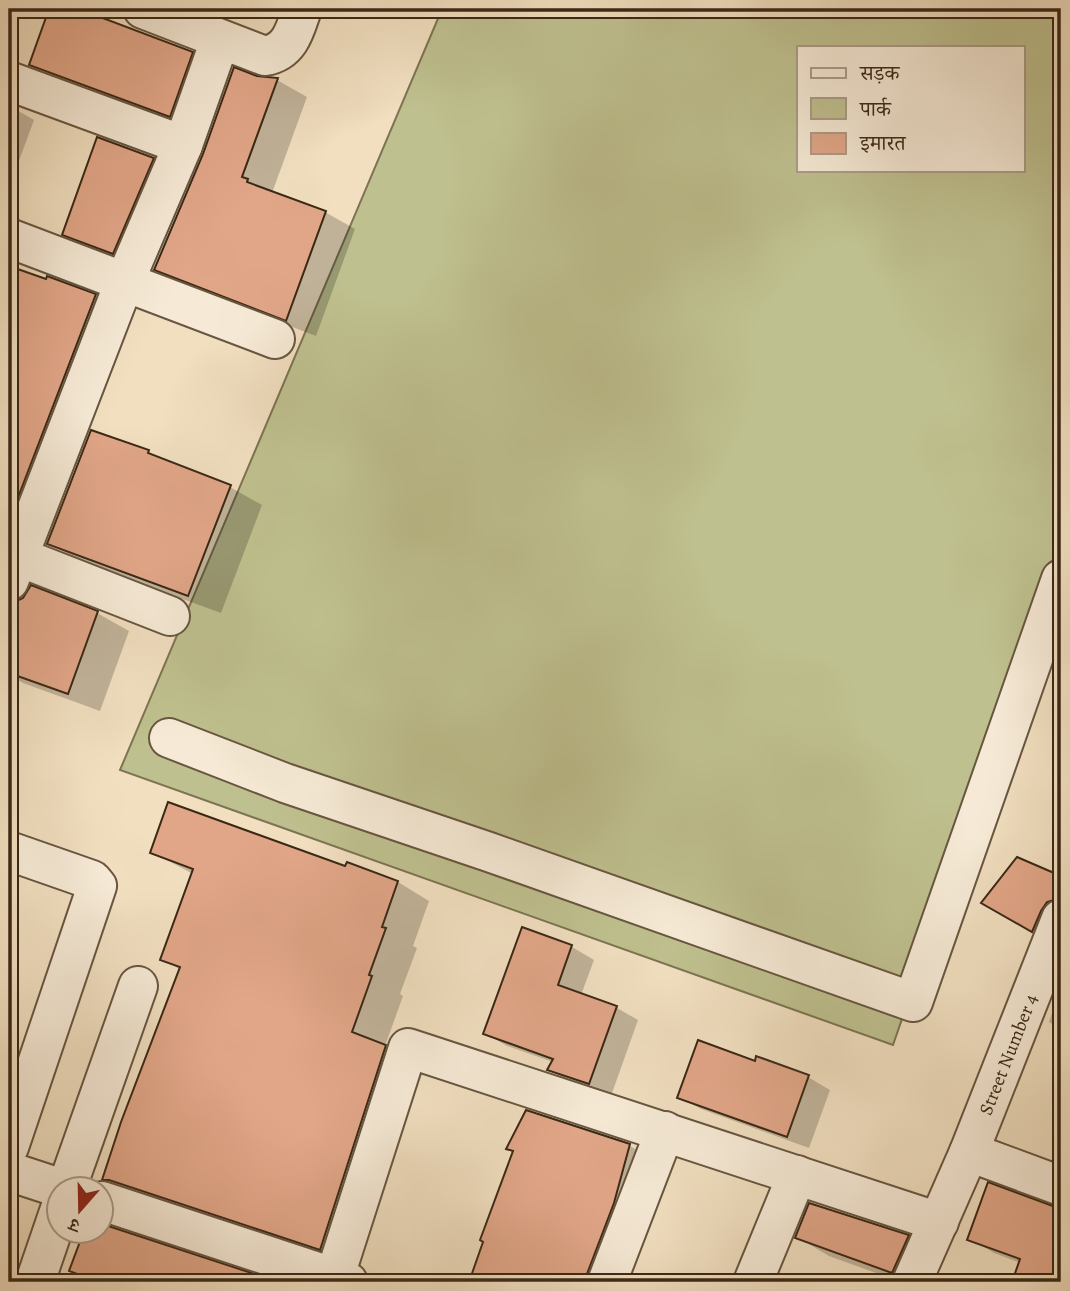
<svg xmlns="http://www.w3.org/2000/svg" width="1070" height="1291" viewBox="0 0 1070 1291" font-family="Alegreya,'Noto Serif Devanagari',serif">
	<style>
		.green { fill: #bfc08f; stroke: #7c7452; stroke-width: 2; fill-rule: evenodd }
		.shadow { fill: #0003 }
		.building { fill: #e1a688; stroke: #3a2815; stroke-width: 2 }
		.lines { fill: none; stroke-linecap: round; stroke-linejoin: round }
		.minor-casing { stroke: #685640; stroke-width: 42 }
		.minor { stroke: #f6ead6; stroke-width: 38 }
		.labels { text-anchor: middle; stroke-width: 5; stroke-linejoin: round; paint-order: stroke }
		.street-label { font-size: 19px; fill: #3a2815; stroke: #f6ead6 }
	</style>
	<rect width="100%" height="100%" fill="#f1dfc0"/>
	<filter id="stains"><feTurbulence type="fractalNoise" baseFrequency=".00286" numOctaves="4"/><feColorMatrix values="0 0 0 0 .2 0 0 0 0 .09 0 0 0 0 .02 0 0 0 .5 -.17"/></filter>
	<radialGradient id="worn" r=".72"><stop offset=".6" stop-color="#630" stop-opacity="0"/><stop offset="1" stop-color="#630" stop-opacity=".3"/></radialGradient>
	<!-- green -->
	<path class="green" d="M 442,9 L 1061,9 L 1061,560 L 893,1045 L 120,770 ZM 799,47 L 1023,47 L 1023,170 L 799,170 Z"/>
	<!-- shadow -->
	<g class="shadow">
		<polygon points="51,9 73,9 192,53 214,66 192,128 53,77 31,64"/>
		<polygon points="257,78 277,80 307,97 272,193 325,212 355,229 316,336 185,286 156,269"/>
		<polygon points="9,90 15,109 34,120 9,188"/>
		<polygon points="153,159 185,178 145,271 96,252 64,234"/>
		<polygon points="9,268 47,282 48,278 95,296 119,310 9,528 9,439 24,397 9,391"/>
		<polygon points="92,432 148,452 165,462 230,487 262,505 221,613 81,562 49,543"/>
		<polygon points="13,604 97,613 129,631 100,711 23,683 9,675 9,616"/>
		<polygon points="152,852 346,868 348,864 398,882 429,901 413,946 417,948 400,994 403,996 385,1046 417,1065 352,1267 133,1197 102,1179 181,970 162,959 193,874"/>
		<polygon points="1018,859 1061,878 1061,939 1059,945 984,902"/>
		<polygon points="523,929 572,947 594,960 581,995 617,1008 638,1020 611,1096 571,1082 549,1070 553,1062 507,1046 485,1033"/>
		<polygon points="1061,987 1061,1029 1049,1022"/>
		<polygon points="758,1058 808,1077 830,1090 809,1148 701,1109 679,1097 756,1063"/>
		<polygon points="527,1112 630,1146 656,1161 617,1282 470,1282"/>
		<polygon points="1053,1208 1061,1209 1061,1282 1014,1282 1021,1263 994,1253 970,1239"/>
		<polygon points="102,1226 273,1282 71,1282 75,1273 102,1232"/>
		<polygon points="797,1237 908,1237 940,1255 901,1282 829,1256"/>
	</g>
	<!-- building -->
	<g class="building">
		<polygon points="49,9 79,9 193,52 170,117 29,65"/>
		<polygon points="234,67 257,76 278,78 242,177 248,179 247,182 326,211 286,321 154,270 203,154"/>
		<polygon points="97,137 154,158 113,254 62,235"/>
		<polygon points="9,266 46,279 47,276 96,294 9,521"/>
		<polygon points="91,430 149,450 148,453 231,485 188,596 47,544"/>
		<polygon points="31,585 98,611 68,694 9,673 9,611 12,603 23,598"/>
		<polygon points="168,802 345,866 347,862 398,881 382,927 386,928 369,975 372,976 352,1032 386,1045 320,1250 109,1180 102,1180 121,1122 180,967 160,960 193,869 150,853"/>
		<polygon points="1017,857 1061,876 1061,898 1047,902 1041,911 1032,932 981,903"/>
		<polygon points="522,927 572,945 558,985 617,1006 589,1084 547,1070 553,1059 483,1034"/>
		<polygon points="698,1040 755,1061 756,1056 809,1075 787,1137 677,1098"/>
		<polygon points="526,1110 630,1144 614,1203 587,1274 586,1282 469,1282 483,1242 480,1240 513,1151 506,1149"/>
		<polygon points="988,1182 1061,1209 1061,1282 1012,1282 1020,1259 967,1240"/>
		<polygon points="809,1203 909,1235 892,1273 795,1238"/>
		<polygon points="102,1224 279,1282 99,1282 69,1271 84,1231 102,1231"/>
	</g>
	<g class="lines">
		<defs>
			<g id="minor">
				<path d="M 143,9 L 265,56 C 290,52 295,30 302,9"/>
				<polyline points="9,81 183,145"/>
				<polyline points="9,238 275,339"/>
				<polyline points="9,553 170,616"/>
				<polyline points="9,581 124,283 183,145 220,40"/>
				<polyline points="169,738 285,783 489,852 913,1002 1061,579"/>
				<polyline points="9,851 92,880 97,886 9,1147"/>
				<polyline points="969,1152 1061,1186"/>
				<polyline points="9,1168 14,1173 66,1190"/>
				<polyline points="66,1190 138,986"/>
				<polyline points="102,1201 348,1282"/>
				<polyline points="35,1282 60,1209"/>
				<polyline points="333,1282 408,1048 939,1222"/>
				<polyline points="607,1282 665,1131"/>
				<polyline points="753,1282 797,1175"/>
				<path id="s1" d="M 912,1282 L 969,1152 L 1061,919"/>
			</g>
		</defs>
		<!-- minor casing -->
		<use href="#minor" class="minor-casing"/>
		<!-- minor -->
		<use href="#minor" class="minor"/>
	</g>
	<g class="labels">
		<!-- street labels -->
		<g class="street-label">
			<text dy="7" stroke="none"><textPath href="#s1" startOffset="247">Street Number 4</textPath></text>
		</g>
	</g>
	<!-- margin -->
	<rect width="1070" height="1291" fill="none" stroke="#f1dfc0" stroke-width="35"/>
	<rect x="10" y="10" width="1049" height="1270" fill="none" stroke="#3a2815" stroke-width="3.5"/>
	<rect x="18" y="18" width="1035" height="1256" fill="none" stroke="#3a2815" stroke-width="2"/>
	<!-- legend -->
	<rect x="797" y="46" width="228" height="126" fill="#f6ead6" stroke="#ab9c89" stroke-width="2"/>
	<rect x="811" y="68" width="35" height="10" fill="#f6ead6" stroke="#ab9c89" stroke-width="2"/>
	<text x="860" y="80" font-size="21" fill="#3a2815">सड़क</text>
	<rect x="811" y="98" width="35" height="21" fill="#bfc08f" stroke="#ab9c89" stroke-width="2"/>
	<text x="860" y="116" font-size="21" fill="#3a2815">पार्क</text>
	<rect x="811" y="133" width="35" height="21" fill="#e1a688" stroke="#ab9c89" stroke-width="2"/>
	<text x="860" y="150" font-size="21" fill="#3a2815">इमारत</text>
	<!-- north arrow -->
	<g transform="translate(80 1210) rotate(200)"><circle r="33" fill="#f6ead6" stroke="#ab9c89" stroke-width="2"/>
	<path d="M0-5L12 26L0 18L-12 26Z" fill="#8f2418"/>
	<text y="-10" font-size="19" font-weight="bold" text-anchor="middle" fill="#3a2815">उ</text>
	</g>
	<rect width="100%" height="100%" filter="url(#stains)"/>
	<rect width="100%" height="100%" fill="url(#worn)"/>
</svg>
